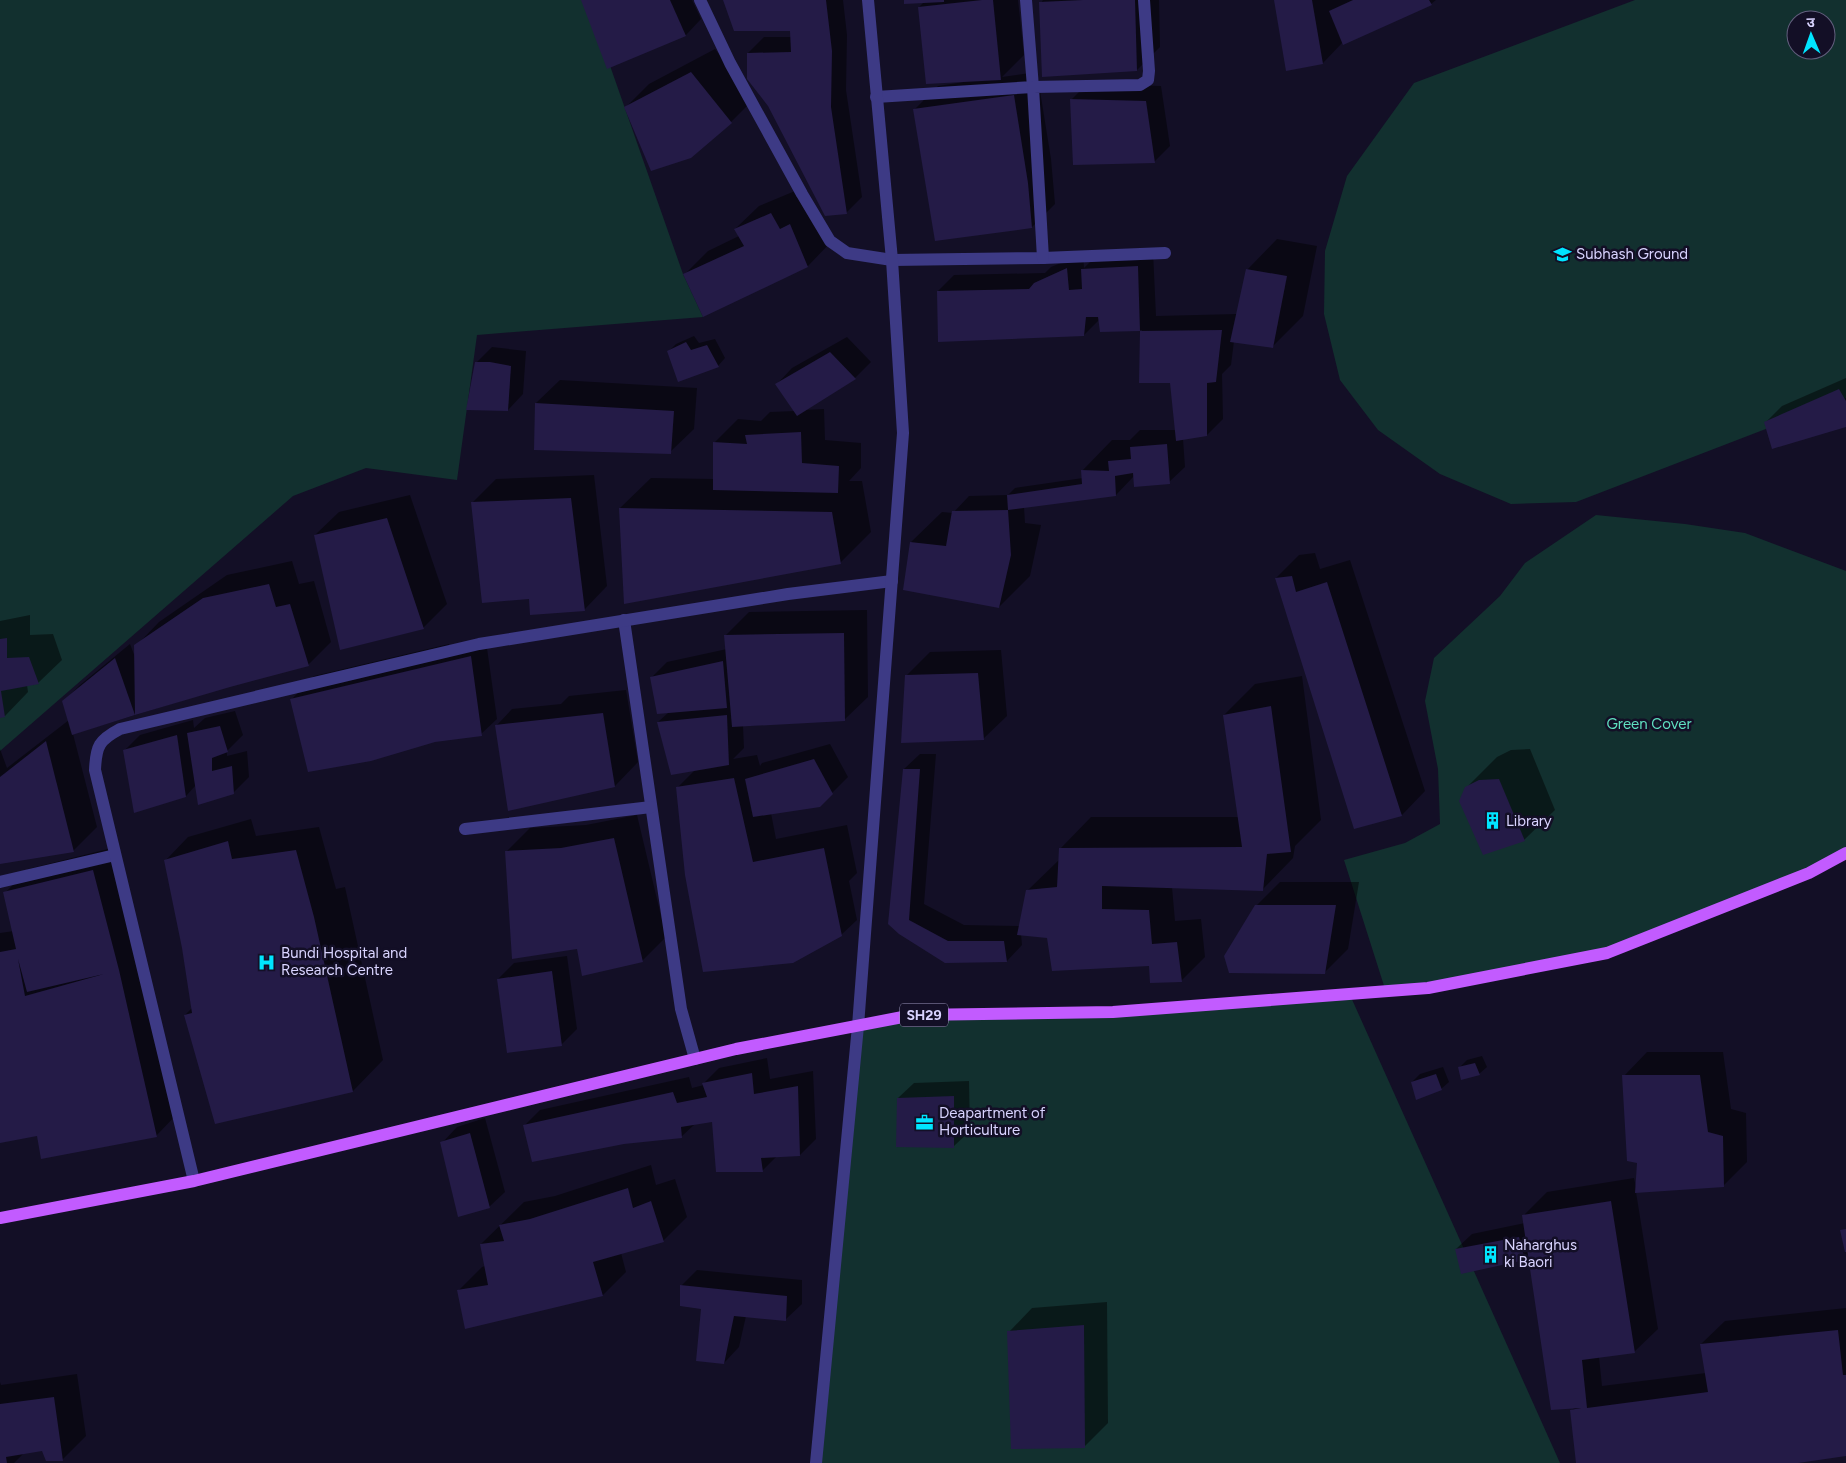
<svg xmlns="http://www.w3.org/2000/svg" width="1846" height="1463" viewBox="0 0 1846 1463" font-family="Figtree,'Noto Sans Devanagari',sans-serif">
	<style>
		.green { fill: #12302f; fill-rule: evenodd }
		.shadow { fill: #0007 }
		.building { fill: #241b47; fill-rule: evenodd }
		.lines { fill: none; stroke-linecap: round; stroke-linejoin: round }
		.minor { stroke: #3d3a85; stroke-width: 12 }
		.tertiary { stroke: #3d3a85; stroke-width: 12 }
		.primary { stroke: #c25bff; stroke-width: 12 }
		.labels { text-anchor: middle; stroke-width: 5; stroke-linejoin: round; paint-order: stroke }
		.shield { fill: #130f26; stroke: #9e99be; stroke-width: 1 }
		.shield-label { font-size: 14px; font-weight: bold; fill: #d9d4ff }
		.poi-label { font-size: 15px; fill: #d9d4ff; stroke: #130f26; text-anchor: start }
		.park-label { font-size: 15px; fill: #5fe0c0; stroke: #130f26 }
	</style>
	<rect width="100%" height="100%" fill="#130f26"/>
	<!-- green -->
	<g class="green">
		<polygon points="0,0 587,0 683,274 703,317 477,335 457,480 366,468 293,496 0,751"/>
		<path d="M 1635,0 L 1846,0 L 1846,398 L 1576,502 L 1511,504 L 1440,474 L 1378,430 L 1340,380 L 1324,314 L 1325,251 L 1347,176 L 1414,83 ZM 1796,20 L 1826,20 L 1826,50 L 1796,50 Z"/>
		<polygon points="1596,515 1685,524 1745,533 1846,571 1846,853 1607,953 1386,992 1344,860 1405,843 1440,824 1438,769 1425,701 1434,658 1500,596 1525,563"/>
		<polygon points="1350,995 1560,1463 816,1463 858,1026 1026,1014"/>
	</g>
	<!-- shadow -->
	<g class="shadow">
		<polygon points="583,0 692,0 701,19 686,35 608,67"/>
		<polygon points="725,0 843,0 847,35 846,90 862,197 846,213 748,53 764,37 792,37 792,30"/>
		<polygon points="905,0 1018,0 1024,55 1002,77 1037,72 1051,159 1055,204 1032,227 914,110 938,86 964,82 919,7 925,1"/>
		<polygon points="1043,0 1159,0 1160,47 1137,70 1041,3"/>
		<polygon points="1276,0 1436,0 1431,4 1343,42 1323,63 1287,70"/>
		<polygon points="715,49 754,99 731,122 626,107 649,84"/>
		<polygon points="1087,84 1161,86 1170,146 1154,162 1071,100"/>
		<polygon points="795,191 831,242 808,266 704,315 684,275 708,251 739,236 735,229 759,206"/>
		<polygon points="1277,239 1317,246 1303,316 1272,347 1234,341 1231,365 1222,374 1223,419 1207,435 1183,439 1185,467 1169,482 1134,476 1116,495 1024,507 1025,523 1041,525 1030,576 999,607 911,542 942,512 953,513 969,496 1008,495 1015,488 1083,478 1082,471 1112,440 1130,440 1140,430 1176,430 1171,382 1141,382 1142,330 1101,331 1100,319 1084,335 938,291 954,275 1045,273 1051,267 1083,254 1084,268 1098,254 1153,251 1156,316 1237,314 1247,270"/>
		<polygon points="694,336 699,343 715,339 725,358 718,366 668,352 676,344"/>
		<polygon points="847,337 871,362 855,378 804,410 824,409 825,440 861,443 861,468 849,481 862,481 871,532 840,563 620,508 651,478 714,479 714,443 738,419 761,421 770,412 795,411 777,384 792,368"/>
		<polygon points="492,347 526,351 523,394 508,410 476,363"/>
		<polygon points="1846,378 1846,426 1766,422 1782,406"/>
		<polygon points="560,380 697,388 694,429 670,452 536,403"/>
		<polygon points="594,475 607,586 584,610 531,597 472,503 496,479"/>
		<polygon points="410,495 447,604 423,628 315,535 339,512"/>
		<polygon points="1315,553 1320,569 1350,560 1425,791 1402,815 1276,578 1299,555"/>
		<polygon points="292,561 299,584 314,581 331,642 308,665 230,686 73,734 97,827 73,851 0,863 0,749 7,768 69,720 64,701 80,685 130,644 135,657 136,646 159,622 227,575"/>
		<polygon points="867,610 868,697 844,720 743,726 744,748 733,759 757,755 760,766 762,763 830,744 848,777 819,806 771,813 776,839 847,825 857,873 849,881 857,920 841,935 793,961 677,788 695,770 658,722 669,712 651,678 667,662 727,649 726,635 749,612"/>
		<polygon points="30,615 30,635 53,634 62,660 38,683 27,685 28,692 5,716 0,717 0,621"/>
		<polygon points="486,641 497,719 481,734 435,740 291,700 314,676 449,644 450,650"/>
		<polygon points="1001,650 1007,716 983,739 906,676 930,652"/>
		<polygon points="1302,676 1321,820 1295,846 1293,858 1263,889 1172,887 1175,921 1201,919 1205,957 1181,981 1151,965 1048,937 1021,934 1022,945 1007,961 900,933 904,769 920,754 936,754 924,904 964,925 1020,926 1027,891 1060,859 1061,848 1091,817 1239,817 1224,715 1255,684"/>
		<polygon points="626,690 638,762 615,786 510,809 497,725 512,709 561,704 569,696"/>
		<polygon points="235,711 243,735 227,751 227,756 247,751 249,777 233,793 196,785 186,796 124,751 140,735 193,720 194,728 205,718"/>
		<polygon points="1530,749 1555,810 1524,840 1466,788 1497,757 1511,750"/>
		<polygon points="637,815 666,937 642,961 578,948 506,852 530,828 586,825"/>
		<polygon points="251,819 256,836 319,827 336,889 345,887 383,1060 353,1091 185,1015 193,1007 183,948 165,861 188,837"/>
		<polygon points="116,847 179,1112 156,1136 38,1134 0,1142 0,933 14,931 5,893 28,869"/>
		<polygon points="1280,882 1359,882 1348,949 1325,972 1256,906"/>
		<polygon points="567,956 577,1029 561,1045 498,979 514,963"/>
		<polygon points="1647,1052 1723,1052 1731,1109 1746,1113 1747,1162 1723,1186 1636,1192 1658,1329 1634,1352 1599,1357 1602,1386 1706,1373 1701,1344 1725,1321 1846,1308 1846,1455 1791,1463 1578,1463 1572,1410 1575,1407 1530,1254 1524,1259 1456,1249 1472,1234 1525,1223 1524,1215 1547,1192 1634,1178 1636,1187 1638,1162 1624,1076"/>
		<polygon points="1482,1056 1487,1067 1479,1074 1460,1067 1467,1060"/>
		<polygon points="767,1058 770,1079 813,1071 816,1139 800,1155 777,1156 762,1171 713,1121 695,1124 682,1136 524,1126 540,1110 689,1077 692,1088 704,1085 704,1083 719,1068"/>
		<polygon points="1443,1067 1449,1082 1441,1089 1412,1082 1420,1074"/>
		<polygon points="969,1081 970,1131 954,1146 898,1098 914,1083"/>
		<polygon points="485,1118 505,1192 489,1207 442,1143 457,1127"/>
		<polygon points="651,1165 656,1185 675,1179 687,1217 663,1241 621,1253 626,1272 603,1295 459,1290 482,1267 485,1266 481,1244 524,1202 555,1196"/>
		<polygon points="697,1270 802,1280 802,1304 786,1319 746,1316 739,1347 724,1363 702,1308 681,1286"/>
		<polygon points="1107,1302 1108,1423 1084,1447 1009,1332 1032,1308"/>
		<polygon points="77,1374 86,1436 62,1460 43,1450 24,1453 14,1463 0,1463 0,1382 1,1385"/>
	</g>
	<!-- building -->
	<g class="building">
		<polygon points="581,0 670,0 686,36 607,69"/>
		<polygon points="723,0 826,0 832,51 831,107 847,214 825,216 768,106 747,79 747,53 791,52 790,31 734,31"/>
		<polygon points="904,0 944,0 944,2 904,4"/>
		<polygon points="982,0 993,0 1001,80 926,84 918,7"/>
		<polygon points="1083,0 1135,0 1137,71 1042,77 1039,2"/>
		<polygon points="1274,0 1312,0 1323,64 1286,71"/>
		<polygon points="1353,0 1429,0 1432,5 1343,45 1329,11"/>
		<polygon points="691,72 732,123 691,158 651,171 624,107"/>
		<polygon points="1014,95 1028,183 1032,228 935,241 913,109"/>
		<polygon points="1070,99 1146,101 1155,163 1073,165"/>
		<polygon points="771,213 780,229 790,224 808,267 703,317 683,274 744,246 734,229"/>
		<polygon points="1138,266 1140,331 1100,332 1098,317 1086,317 1084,336 938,342 937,291 1029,289 1034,283 1067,268 1069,290 1082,289 1081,269"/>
		<polygon points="1246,269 1287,276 1273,348 1230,342"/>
		<polygon points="1222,330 1216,382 1207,383 1207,436 1176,441 1170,383 1139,383 1140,331"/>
		<polygon points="686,342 691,350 707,345 719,367 678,382 667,351"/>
		<polygon points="830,352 856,379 797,416 775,384"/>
		<polygon points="475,362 490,362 511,366 508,411 466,410"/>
		<polygon points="1839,389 1846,401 1846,427 1772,449 1764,422"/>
		<polygon points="535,403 674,411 671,454 534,450"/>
		<polygon points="801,432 802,463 839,466 838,493 713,490 713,442 747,444 745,435"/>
		<polygon points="1167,444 1170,484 1134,487 1133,473 1115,476 1116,496 1008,510 1007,495 1082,484 1081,470 1109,471 1108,461 1131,459 1130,447"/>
		<polygon points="571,498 585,611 530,615 529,599 482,603 471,502"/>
		<polygon points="619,508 832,512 841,564 624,604"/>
		<polygon points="1008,510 1011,555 999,608 903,590 910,542 946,546 952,511"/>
		<polygon points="387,518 424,629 340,650 314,535"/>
		<polygon points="1292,576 1296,592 1327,582 1402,816 1354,829 1275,578"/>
		<polygon points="269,584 276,607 290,604 309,666 230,687 135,715 134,645 203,598"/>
		<polygon points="844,633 845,721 732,727 724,635"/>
		<polygon points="7,638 7,658 29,657 39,684 1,691 5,717 0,718 0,639"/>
		<polygon points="471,656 482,736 435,742 371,761 308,772 290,699"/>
		<polygon points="115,658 135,715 72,735 62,701"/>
		<polygon points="723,661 727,708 657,714 650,677"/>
		<polygon points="978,673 984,740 901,743 905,675"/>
		<polygon points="1271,706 1291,852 1267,854 1263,891 1102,886 1102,909 1149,910 1152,944 1177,942 1182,982 1150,983 1149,966 1052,971 1047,938 1017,935 1026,890 1057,887 1059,848 1242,847 1223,715"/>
		<polygon points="603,713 615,787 508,811 495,725"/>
		<polygon points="727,715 729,765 671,775 657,722"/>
		<polygon points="220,726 228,752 212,758 212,771 232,766 234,794 198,805 187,733"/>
		<polygon points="177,735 186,797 134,813 123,750"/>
		<polygon points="46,741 74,852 0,864 0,777"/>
		<polygon points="814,759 833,794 820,807 753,817 745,779"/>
		<polygon points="903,769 920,769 909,920 948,941 1004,941 1007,962 945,963 899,934 888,924"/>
		<polygon points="734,778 753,862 824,848 842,936 793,963 703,972 685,875 676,787"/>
		<polygon points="1499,779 1525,841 1483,855 1459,801 1465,787 1479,780"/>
		<polygon points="614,838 643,962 582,976 577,949 512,959 505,851 561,848"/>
		<polygon points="228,841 232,859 296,850 314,917 353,1092 215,1124 184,1015 192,1013 182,948 164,860"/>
		<path d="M 93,870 L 119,970 L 157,1137 L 41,1159 L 37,1136 L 0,1143 L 0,952 L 16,949 L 3,892 ZM 18,959 L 27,992 L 104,974 L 25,996 Z"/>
		<polygon points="1255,905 1336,905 1325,974 1229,973 1224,956"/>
		<polygon points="552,971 562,1046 507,1053 497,979"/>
		<polygon points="1475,1063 1480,1075 1461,1080 1458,1067"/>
		<polygon points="752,1073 754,1094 798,1086 800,1156 761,1158 763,1172 716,1172 712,1122 681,1127 682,1138 624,1144 532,1162 523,1125 673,1092 677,1103 707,1097 702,1083"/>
		<polygon points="1436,1074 1442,1090 1416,1100 1411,1082"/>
		<polygon points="1622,1075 1700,1075 1708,1132 1723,1136 1724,1187 1635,1193 1637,1163 1627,1161"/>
		<polygon points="954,1096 954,1148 896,1147 897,1098"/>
		<polygon points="470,1133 490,1208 458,1217 440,1142"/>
		<polygon points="628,1188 633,1208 651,1201 664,1242 593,1262 603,1296 465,1329 457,1290 488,1285 480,1244 504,1241 499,1225 530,1219"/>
		<polygon points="1611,1201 1635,1353 1582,1360 1587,1408 1708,1392 1700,1344 1838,1330 1843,1375 1846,1375 1846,1456 1798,1463 1576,1463 1570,1410 1581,1408 1551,1410 1522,1215"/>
		<polygon points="1846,1229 1846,1252 1845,1252 1840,1230"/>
		<polygon points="1519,1237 1525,1260 1461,1274 1455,1249"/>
		<polygon points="680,1285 787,1296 786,1321 734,1316 724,1364 696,1361 701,1309 680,1306"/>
		<polygon points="1084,1325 1085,1448 1011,1449 1007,1331"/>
		<polygon points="54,1397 63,1461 46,1461 42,1451 6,1457 7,1463 0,1463 0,1404"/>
	</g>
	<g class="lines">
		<!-- minor -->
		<g class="minor">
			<polyline points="700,0 730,63 802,194 830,241 847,253 892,260 1043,258 1165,253"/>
			<polyline points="876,97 1033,87 1026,0"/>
			<polyline points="1043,258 1033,87 1140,85 1148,80 1149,71 1144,0"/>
			<polyline points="624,620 681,1009 695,1059"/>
			<polyline points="465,829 651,807"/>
			<polyline points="0,882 115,855"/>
			<path d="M 194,1181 L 95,770 C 96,746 99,740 120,729 L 479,644 L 788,594 L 892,581"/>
		</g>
		<!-- tertiary -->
		<polyline class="tertiary" points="816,1463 858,1026 903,433 892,260 868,0"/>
		<!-- primary -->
		<polyline class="primary" points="0,1218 194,1181 736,1049 913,1015 1113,1012 1428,988 1607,953 1809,873 1846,853"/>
	</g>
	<!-- icons -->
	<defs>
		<symbol id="university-bare" viewBox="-9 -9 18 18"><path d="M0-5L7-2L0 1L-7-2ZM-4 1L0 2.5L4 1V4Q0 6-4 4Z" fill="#00e5ff" stroke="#130f26" stroke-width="2.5" paint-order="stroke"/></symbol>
		<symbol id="building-bare" viewBox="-9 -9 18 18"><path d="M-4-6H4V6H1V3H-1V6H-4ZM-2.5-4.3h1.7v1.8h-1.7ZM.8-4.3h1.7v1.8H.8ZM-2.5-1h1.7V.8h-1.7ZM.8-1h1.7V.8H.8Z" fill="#00e5ff" stroke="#130f26" stroke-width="2.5" paint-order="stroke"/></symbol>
		<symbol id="hospital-bare" viewBox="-9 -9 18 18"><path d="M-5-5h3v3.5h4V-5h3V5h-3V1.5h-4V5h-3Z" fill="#00e5ff" stroke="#130f26" stroke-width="2.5" paint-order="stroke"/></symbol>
		<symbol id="office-bare" viewBox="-9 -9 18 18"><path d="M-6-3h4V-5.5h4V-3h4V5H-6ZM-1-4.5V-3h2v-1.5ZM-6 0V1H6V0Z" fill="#00e5ff" stroke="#130f26" stroke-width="2.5" paint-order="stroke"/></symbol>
	</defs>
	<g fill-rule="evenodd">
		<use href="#university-bare" x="1550" y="242" width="25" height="25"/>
		<use href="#building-bare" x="1480" y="808" width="25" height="25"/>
		<use href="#hospital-bare" x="254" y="950" width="25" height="25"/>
		<use href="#office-bare" x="912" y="1110" width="25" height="25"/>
		<use href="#building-bare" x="1478" y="1242" width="25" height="25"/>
	</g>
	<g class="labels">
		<!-- shield labels -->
		<rect class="shield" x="900" y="1003.5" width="48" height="23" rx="4"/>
		<g class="shield-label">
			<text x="924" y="1020">SH29</text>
		</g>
		<!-- poi labels -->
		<g class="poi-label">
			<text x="1576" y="259">Subhash Ground</text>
			<text x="1506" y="826">Library</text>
			<text x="281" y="958">Bundi Hospital and<tspan x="281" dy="17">Research Centre</tspan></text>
			<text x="939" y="1118">Deapartment of<tspan x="939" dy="17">Horticulture</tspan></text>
			<text x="1504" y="1250">Naharghus<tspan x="1504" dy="17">ki Baori</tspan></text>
		</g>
		<!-- park labels -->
		<g class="park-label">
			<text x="1649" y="729">Green Cover</text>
		</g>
	</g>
	<!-- north arrow -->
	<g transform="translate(1811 35) rotate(358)"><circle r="24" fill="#130f26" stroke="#625e7d"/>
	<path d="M0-4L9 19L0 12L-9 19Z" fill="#00e5ff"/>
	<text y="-8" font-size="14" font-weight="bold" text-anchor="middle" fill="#d9d4ff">उ</text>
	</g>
</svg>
